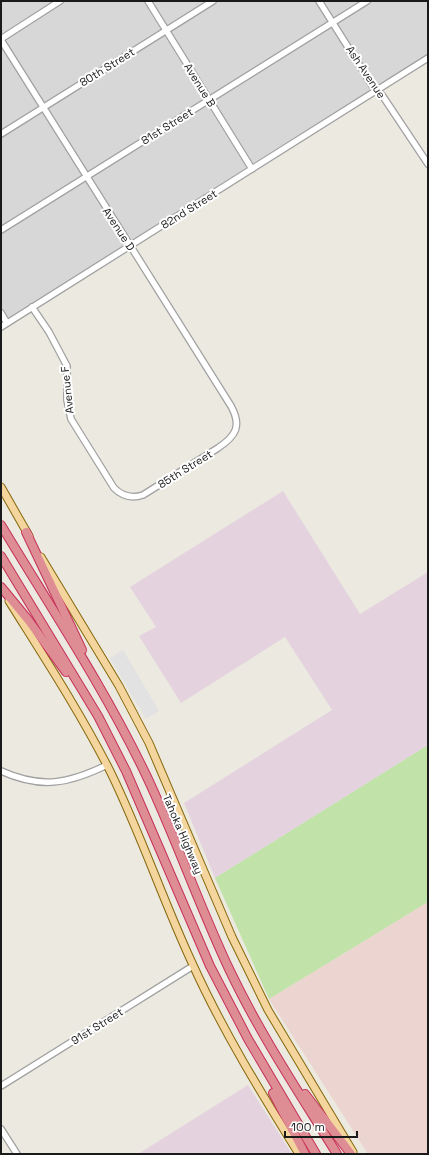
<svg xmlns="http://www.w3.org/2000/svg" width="429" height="1155" viewBox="0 0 429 1155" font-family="'Space Grotesk',sans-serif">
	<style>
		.residential { fill: #d8d7d7 }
		.commercial { fill: #ecd4d0 }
		.industrial { fill: #e4d3df }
		.grass { fill: #c1e3a9 }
		.parking { fill: #e2e2e2 }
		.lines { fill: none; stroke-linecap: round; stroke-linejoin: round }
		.minor-casing { stroke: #a1a1a1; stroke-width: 8 }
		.major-casing { stroke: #85670b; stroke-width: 9 }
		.highway-casing { stroke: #c63158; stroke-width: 10 }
		.minor { stroke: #fff; stroke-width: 5.5 }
		.major { stroke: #f3d59d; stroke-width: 7 }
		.highway { stroke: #de8d95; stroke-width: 8 }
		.labels { text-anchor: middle; stroke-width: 4; stroke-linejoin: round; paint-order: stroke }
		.street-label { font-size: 11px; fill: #1a1a1a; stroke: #fff }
	</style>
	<rect width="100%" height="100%" fill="#ebe9e0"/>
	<!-- residential -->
	<polygon class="residential" points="1,1 428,1 428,56 7,320 1,310"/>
	<!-- commercial -->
	<polygon class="commercial" points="428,902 428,1154 368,1154 269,999"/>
	<!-- industrial -->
	<g class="industrial">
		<polygon points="283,491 360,614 428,572 428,745 215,878 184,803 332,710 285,637 181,703 139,636 156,627 130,587"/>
		<polygon points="248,1085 292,1154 138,1154"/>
	</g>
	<!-- grass -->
	<polygon class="grass" points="428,745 428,902 269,999 215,878"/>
	<!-- parking -->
	<polygon class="parking" points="123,650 159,711 146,719 110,658"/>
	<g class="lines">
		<defs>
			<g id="minor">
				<polyline points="148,1 252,169"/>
				<polyline points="319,1 375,90 382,95 428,164"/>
				<polyline points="1,39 60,1"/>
				<path d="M 1,40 L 231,406 C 242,426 236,436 218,448 L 143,495 C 131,499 122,496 114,488 L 71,419 L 67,400 L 67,366 L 49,332 L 32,307"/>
				<polyline points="1,134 213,1"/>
				<polyline points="1,230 367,1"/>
				<polyline points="1,313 7,323"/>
				<polyline points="1,327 428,58"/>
				<path d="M 1,771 C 41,789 68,784 107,765"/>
				<polyline points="1,1086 193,966"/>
				<polyline points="1,1129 17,1154"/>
			</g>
			<g id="major">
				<polyline points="1,487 29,536"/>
				<polyline points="41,557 119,686 149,743 232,937 268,1010 353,1152"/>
				<path d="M 9,601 C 44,657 80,712 110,771 C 141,834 163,901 193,965 C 223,1031 261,1093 299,1154"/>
			</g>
			<g id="highway">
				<path d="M 1,525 C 51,608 105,689 147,777 C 177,841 200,908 230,971 C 261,1036 300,1094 337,1154"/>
				<polyline points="26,532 82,650"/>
				<polyline points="1,556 98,716 126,771 210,966 248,1039 316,1154"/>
				<polyline points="1,587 29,621 66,672"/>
				<polyline points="273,1093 305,1154"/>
				<polyline points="305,1094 351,1154"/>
			</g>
		</defs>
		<!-- minor casing -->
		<use href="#minor" class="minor-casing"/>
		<!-- major casing -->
		<use href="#major" class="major-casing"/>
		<!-- highway casing -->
		<use href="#highway" class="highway-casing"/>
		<!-- minor -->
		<use href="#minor" class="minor"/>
		<!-- major -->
		<use href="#major" class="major"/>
		<!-- highway -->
		<use href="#highway" class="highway"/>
	</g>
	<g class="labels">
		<!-- street labels -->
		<g class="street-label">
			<text transform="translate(107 67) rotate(-32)" y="4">80th Street</text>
			<text transform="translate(366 72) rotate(56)" y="4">Ash Avenue</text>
			<text transform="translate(200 85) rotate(58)" y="4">Avenue B</text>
			<text transform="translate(167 126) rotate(-32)" y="4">81st Street</text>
			<text transform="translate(189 209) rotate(-32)" y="4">82nd Street</text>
			<text transform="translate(119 229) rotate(57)" y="4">Avenue D</text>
			<text transform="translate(67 390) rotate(-96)" y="4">Avenue F</text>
			<text transform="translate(185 469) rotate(-32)" y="4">85th Street</text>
			<text transform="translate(183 834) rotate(67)" y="4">Tahoka Highway</text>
			<text transform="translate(97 1026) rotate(-32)" y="4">91st Street</text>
		</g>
	</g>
	<!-- border -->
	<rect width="429" height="1155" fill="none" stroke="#1a1a1a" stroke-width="4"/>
	<!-- scale -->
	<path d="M285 1131v6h72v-6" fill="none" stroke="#1a1a1a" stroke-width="2"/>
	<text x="291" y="1131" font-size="12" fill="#1a1a1a" stroke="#ffffff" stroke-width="3" paint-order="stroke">100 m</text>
</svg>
